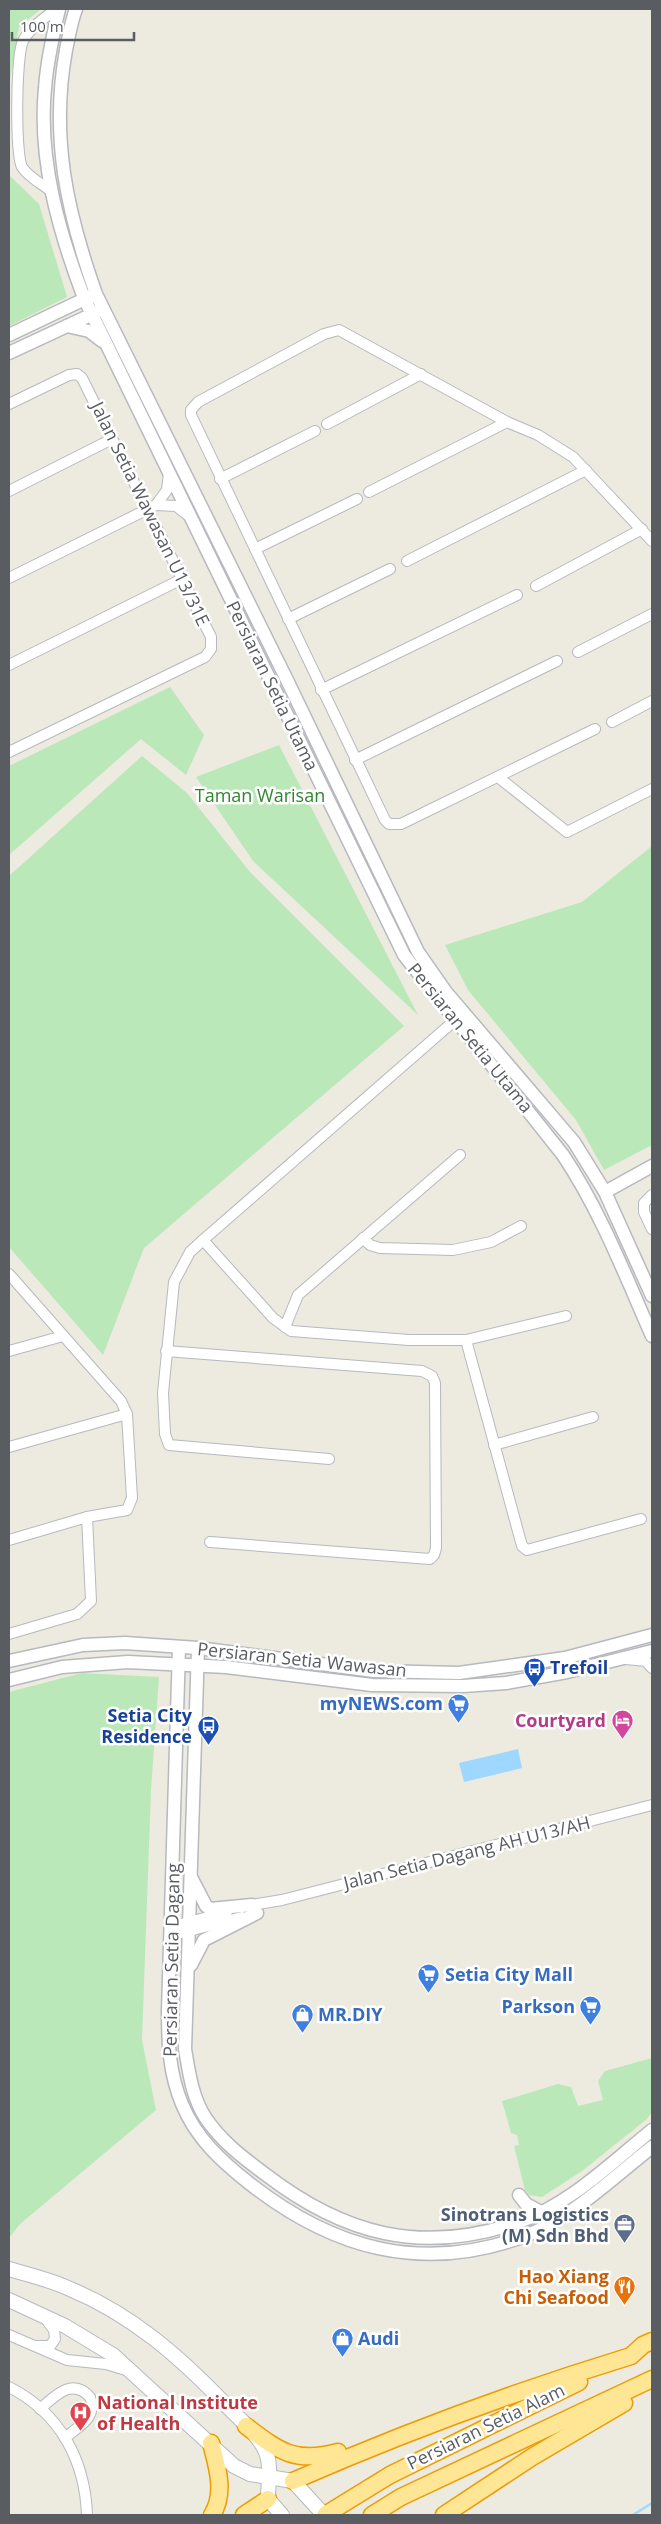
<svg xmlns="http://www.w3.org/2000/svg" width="661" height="2524" viewBox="0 0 661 2524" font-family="'Open Sans',sans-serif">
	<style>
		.green { fill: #bbe8b9 }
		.water { fill: #9ed7ff }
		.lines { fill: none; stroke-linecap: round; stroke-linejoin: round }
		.stream { stroke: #9ed7ff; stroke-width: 2.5 }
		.minor-casing { stroke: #b6b9be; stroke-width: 12 }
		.tertiary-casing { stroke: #b6b9be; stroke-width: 15 }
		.secondary-casing { stroke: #b6bac0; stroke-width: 16 }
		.trunk-casing { stroke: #ed9d00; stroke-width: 19 }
		.minor { stroke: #fff; stroke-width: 10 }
		.tertiary { stroke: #fff; stroke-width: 12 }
		.secondary { stroke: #fff; stroke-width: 14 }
		.trunk { stroke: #ffe694; stroke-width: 16 }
		.labels { text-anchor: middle; stroke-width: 5; stroke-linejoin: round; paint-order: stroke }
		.street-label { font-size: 18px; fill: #595d62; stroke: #fff }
		.park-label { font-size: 18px; fill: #2e862f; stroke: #fff }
		.transit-label { font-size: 18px; font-weight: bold; fill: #164399; stroke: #fff; text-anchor: start }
		.shop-label { font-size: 18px; font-weight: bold; fill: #366cbe; stroke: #fff; text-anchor: start }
		.hotel-label { font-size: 18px; font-weight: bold; fill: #b23c85; stroke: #fff; text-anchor: end }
		.service-label { font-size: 18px; font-weight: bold; fill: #4e5e75; stroke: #fff; text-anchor: end }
		.food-label { font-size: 18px; font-weight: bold; fill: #c56008; stroke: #fff; text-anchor: end }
		.health-label { font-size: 18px; font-weight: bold; fill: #be3a42; stroke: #fff; text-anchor: start }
	</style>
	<rect width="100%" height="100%" fill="#edeae0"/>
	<!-- green -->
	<g class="green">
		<polygon points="9,9 41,9 19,27 9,85"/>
		<polygon points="9,171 9,175 39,204 67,297 9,326"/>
		<polygon points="170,687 204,735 186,775 141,739 9,855 9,766"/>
		<polygon points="279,745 418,1015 253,861 196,777"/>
		<polygon points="142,756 187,793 250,872 404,1026 144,1248 103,1355 9,1247 9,876"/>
		<polygon points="652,846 652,1145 604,1170 576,1120 468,990 445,945 582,902"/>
		<polygon points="82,1673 159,1677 151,1790 142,2040 156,2110 20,2224 9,2238 9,1692"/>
		<polygon points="652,2058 652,2112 647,2119 582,2171 542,2197 529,2195 525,2190 514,2146 519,2145 517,2135 511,2133 502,2101 558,2084 571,2087 578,2106 603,2100 598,2081 605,2071"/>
	</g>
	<!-- water -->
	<polygon class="water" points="518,1749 522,1768 464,1782 459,1763"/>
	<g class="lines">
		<!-- stream -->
		<polyline class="stream" points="633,2515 652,2503"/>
		<defs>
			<g id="minor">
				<path d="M 51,191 C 42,184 28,177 22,167 C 15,153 16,55 23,41 C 30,27 45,18 56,9"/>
				<polyline points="9,404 69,375 77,374 82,378 211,637 211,649 205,657 9,752"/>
				<polyline points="507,422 339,330 324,334 198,402 191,410 191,415 385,820 389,824 401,824 595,729"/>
				<polyline points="327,424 421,374"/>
				<polyline points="220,479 315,431"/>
				<polyline points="9,491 112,439"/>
				<polyline points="369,492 507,422 538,435 573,457 652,541"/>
				<polyline points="156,505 176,506 189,516"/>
				<polyline points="255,549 357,499"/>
				<polyline points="407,561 586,470"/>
				<polyline points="9,578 156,505 167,490 169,473"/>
				<polyline points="536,586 642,529"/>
				<polyline points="288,619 390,569"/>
				<polyline points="578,652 652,614"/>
				<polyline points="9,665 182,579"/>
				<polyline points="321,690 517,595"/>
				<polyline points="612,722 652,701"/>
				<polyline points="355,760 557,661"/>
				<polyline points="498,777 567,832 652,789"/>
				<polyline points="652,1195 644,1203 644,1212 652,1229"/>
				<polyline points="363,1238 370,1245 380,1248 453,1250 491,1242 521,1226"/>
				<polyline points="203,1240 273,1318 291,1331 409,1340 466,1340 566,1316"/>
				<polyline points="9,1274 121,1401 127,1414 132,1498 127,1510 87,1517 9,1540"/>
				<polyline points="285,1327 298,1295 460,1155"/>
				<polyline points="466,1340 522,1546 527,1550 641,1519"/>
				<polyline points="9,1351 63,1336"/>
				<polyline points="166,1351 422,1371 432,1376 435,1383 436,1548 434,1555 430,1559 210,1542"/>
				<polyline points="494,1445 593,1417"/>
				<polyline points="9,1447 127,1414"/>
				<polyline points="329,1459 169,1445 165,1434 163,1393 174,1282 190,1252 203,1240 461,1015"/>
				<polyline points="9,1634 77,1614 91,1601 87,1517"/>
				<polyline points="626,1659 646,1661 652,1668"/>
				<polyline points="246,1906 282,1900 652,1805"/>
				<polyline points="170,1927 227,1912"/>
				<polyline points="170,1936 242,1917"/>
				<polyline points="9,2335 67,2360 106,2364 129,2371"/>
				<polyline points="36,2346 50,2346 55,2339 54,2330 45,2318"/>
				<path d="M 9,2387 C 60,2413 85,2460 87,2515"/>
				<path d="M 40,2409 C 55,2396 72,2377 90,2397 C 98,2417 79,2426 65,2438"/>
			</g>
			<g id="tertiary">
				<path d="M 59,9 C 53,35 47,61 45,88 C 38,160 59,232 84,298 L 404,955 L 563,1155 C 601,1212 625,1275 652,1336"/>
				<path d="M 76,9 C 71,22 69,36 66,50 C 50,137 67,212 96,294 L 287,680 L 418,952 L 446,992 L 574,1142 L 605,1192 L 652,1296"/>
				<polyline points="67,326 89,331 102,341"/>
				<polyline points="9,335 91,296"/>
				<polyline points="9,353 97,312"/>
				<polyline points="605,1192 652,1166"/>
				<path d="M 179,1648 L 168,2011 C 168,2043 169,2073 182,2104 C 196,2138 221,2161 249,2183 C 333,2249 422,2274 525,2236 C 569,2220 615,2176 652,2147"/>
				<path d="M 198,1648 L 185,2049 C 189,2072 192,2097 205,2117 C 221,2141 242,2157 265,2174 C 343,2234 420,2255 516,2223 C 568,2206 610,2164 652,2130"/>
				<polyline points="9,1661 83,1645 125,1643 198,1648 374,1671 459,1673 565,1658 652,1635"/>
				<polyline points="9,1680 62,1667 128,1662 226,1667 372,1685 463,1686 506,1683 567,1672 652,1651"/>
				<polyline points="192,1879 206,1906 210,1909 252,1905"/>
				<polyline points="191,1965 204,1940 257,1913"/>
				<polyline points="519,2195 526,2204 541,2212"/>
			</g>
			<g id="secondary">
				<path d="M 9,2269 C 29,2275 51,2280 70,2289 C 131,2314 180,2357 225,2404 C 238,2418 257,2433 265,2450 C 272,2464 268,2484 268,2499 L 282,2515"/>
				<polyline points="9,2300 65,2326 113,2355 234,2466 250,2474 293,2481 324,2515"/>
			</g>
			<g id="trunk">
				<path d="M 246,2426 C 279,2451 295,2464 338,2452"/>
				<path d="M 211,2443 C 217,2466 226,2493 212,2515"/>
				<path d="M 293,2481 C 403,2433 516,2391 631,2356 L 643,2345 L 652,2341"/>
				<polyline points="244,2515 268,2499"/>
				<polyline points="325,2515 390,2475 579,2382"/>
				<polyline points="372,2515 401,2497 652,2379"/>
				<polyline points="444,2515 532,2457 624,2403"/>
			</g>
		</defs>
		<!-- minor casing -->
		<use href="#minor" class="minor-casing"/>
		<!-- tertiary casing -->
		<use href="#tertiary" class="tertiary-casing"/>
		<!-- secondary casing -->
		<use href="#secondary" class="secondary-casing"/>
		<!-- trunk casing -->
		<use href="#trunk" class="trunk-casing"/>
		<!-- minor -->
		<use href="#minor" class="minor"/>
		<!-- tertiary -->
		<use href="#tertiary" class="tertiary"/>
		<!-- secondary -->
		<use href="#secondary" class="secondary"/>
		<!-- trunk -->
		<use href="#trunk" class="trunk"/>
	</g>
	<!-- icons -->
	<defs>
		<symbol id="bus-pin" viewBox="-11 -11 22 30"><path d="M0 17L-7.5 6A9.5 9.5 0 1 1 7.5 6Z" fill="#1a4fb4" stroke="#fff"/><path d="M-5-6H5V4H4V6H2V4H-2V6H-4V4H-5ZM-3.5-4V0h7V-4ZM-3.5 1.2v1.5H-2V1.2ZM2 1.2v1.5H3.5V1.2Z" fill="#fff"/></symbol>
		<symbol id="supermarket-pin" viewBox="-11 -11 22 30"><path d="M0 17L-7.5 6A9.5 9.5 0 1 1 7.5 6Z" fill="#3f7fe0" stroke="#fff"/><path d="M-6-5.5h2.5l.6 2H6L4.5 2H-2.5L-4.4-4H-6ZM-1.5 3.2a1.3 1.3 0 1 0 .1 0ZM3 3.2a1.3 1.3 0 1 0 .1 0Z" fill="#fff"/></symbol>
		<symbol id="hotel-pin" viewBox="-11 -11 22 30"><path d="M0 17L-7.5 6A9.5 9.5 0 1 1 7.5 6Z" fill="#d1479c" stroke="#fff"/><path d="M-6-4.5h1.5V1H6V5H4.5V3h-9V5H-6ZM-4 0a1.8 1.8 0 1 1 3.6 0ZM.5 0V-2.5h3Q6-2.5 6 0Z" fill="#fff"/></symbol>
		<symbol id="shop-pin" viewBox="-11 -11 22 30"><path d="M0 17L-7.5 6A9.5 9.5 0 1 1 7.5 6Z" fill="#3f7fe0" stroke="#fff"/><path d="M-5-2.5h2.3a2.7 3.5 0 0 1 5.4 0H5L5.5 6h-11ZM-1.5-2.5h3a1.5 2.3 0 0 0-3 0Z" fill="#fff"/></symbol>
		<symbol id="office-pin" viewBox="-11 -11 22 30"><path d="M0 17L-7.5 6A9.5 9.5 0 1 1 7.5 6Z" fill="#5c6f8a" stroke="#fff"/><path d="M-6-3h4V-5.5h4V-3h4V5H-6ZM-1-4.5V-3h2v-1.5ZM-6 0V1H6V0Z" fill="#fff"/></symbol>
		<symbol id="restaurant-pin" viewBox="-11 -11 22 30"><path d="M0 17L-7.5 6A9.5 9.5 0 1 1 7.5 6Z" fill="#e8710a" stroke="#fff"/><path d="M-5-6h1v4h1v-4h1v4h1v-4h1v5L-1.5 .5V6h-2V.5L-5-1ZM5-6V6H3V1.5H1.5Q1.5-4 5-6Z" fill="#fff"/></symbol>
		<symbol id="hospital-pin" viewBox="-11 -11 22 30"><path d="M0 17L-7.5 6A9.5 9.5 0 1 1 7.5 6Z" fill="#e0444e" stroke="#fff"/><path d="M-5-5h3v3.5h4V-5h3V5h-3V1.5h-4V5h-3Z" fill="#fff"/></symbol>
	</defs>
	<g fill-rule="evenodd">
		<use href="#bus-pin" x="522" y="1656" width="25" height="34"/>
		<use href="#supermarket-pin" x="446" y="1692" width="25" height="34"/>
		<use href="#hotel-pin" x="610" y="1708" width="25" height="34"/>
		<use href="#bus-pin" x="196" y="1714" width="25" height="34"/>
		<use href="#supermarket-pin" x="416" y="1962" width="25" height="34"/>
		<use href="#supermarket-pin" x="578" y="1994" width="25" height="34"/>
		<use href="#shop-pin" x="290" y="2002" width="25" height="34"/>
		<use href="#office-pin" x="612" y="2212" width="25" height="34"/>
		<use href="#restaurant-pin" x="612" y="2274" width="25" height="34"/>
		<use href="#shop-pin" x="330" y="2326" width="25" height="34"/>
		<use href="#hospital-pin" x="68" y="2400" width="25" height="34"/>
	</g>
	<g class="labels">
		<!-- street labels -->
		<g class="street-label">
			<text transform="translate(150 514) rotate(64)" y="6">Jalan Setia Wawasan U13/31E</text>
			<text transform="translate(272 686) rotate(64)" y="6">Persiaran Setia Utama</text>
			<text transform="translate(470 1038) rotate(51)" y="6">Persiaran Setia Utama</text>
			<text transform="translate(302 1660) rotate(6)" y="6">Persiaran Setia Wawasan</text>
			<text transform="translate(467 1853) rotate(-14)" y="6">Jalan Setia Dagang AH U13/AH</text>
			<text transform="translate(172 1960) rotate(-89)" y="6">Persiaran Setia Dagang</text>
			<text transform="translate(486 2427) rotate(-26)" y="6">Persiaran Setia Alam</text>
		</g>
		<!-- park labels -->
		<g class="park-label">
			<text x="260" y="802">Taman Warisan</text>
		</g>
		<!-- transit labels -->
		<g class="transit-label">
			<text x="550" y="1674">Trefoil</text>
			<text x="192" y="1722" text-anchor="end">Setia City<tspan x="192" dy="21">Residence</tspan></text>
		</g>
		<!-- shop labels -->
		<g class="shop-label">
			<text x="443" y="1710" text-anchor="end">myNEWS.com</text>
			<text x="445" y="1981">Setia City Mall</text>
			<text x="575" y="2013" text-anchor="end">Parkson</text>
			<text x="318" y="2021">MR.DIY</text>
			<text x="358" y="2345">Audi</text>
		</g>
		<!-- hotel labels -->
		<g class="hotel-label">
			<text x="606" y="1727">Courtyard</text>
		</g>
		<!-- service labels -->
		<g class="service-label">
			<text x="609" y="2221">Sinotrans Logistics<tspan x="609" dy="21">(M) Sdn Bhd</tspan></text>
		</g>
		<!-- food labels -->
		<g class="food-label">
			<text x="609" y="2283">Hao Xiang<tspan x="609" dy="21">Chi Seafood</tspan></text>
		</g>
		<!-- health labels -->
		<g class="health-label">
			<text x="97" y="2409">National Institute<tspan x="97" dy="21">of Health</tspan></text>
		</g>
	</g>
	<!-- border -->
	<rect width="661" height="2524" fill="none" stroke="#595d62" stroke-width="20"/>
	<!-- scale -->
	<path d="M12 32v8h122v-8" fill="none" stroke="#595d62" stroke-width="2.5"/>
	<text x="20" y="32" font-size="15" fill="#595d62" stroke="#ffffff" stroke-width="4" paint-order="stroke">100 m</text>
</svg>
